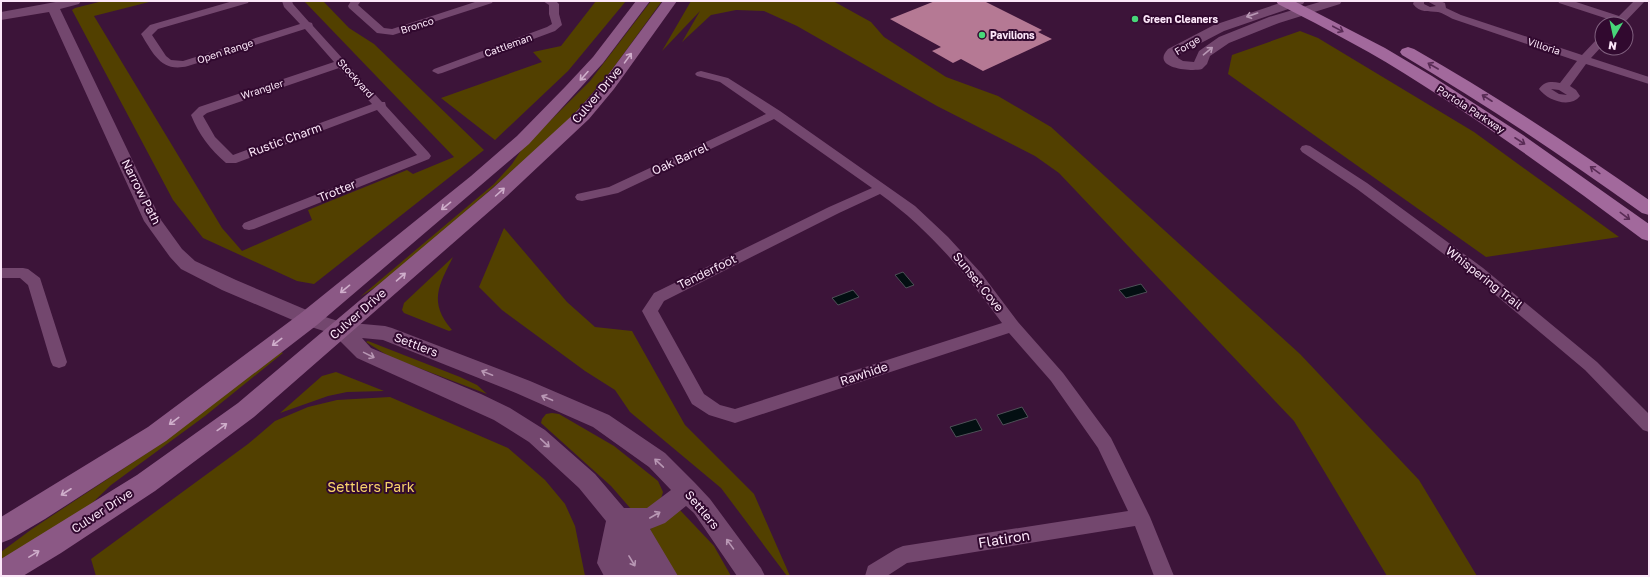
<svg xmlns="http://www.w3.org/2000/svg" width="1650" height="577" viewBox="0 0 1650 577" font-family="'Golos Text',sans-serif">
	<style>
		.green { fill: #524000 }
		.water { fill: #030f12; stroke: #4e5057 }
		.building { fill: #b57994 }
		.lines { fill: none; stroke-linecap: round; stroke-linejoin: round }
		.minor { fill: #73476e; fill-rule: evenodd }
		.tertiary { fill: #73476e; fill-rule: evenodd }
		.secondary { fill: #8b5885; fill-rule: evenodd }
		.primary { fill: #a2699c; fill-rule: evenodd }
		.oneway { stroke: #b897b4 }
		.oneway2 { stroke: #592b55 }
		.oneway3 { stroke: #cfaecb }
		.poi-dot { fill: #48d779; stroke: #31092f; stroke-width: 1.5 }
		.labels { text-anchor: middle; stroke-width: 4; stroke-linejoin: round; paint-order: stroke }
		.far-poi-label { font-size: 10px; font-weight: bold; fill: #fce7f9; stroke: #31092f; text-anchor: start }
		.far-street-label { font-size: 10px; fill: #fce7f9; stroke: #31092f }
		.street-label { font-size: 12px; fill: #fce7f9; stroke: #31092f }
		.near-park-label { font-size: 14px; fill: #f7d36b; stroke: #31092f }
		.near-street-label { font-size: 14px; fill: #fce7f9; stroke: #31092f }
	</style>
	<rect width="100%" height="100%" fill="#3c1439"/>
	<!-- green -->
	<g class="green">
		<polygon points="103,1 153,1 94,16 222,228 242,251 312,220 308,210 407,170 413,174 454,157 304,1 323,1 349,28 374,44 484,150 314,284 297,281 203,238 173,200 72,10 75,8"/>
		<polygon points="596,1 626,1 568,71 495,140 441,98 542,62 533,52 561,46"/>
		<polygon points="651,1 662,1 611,71 589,97 567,122 535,151 395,273 379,285 360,297 494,184 512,164 522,149 590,81"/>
		<polygon points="691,1 833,1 871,22 884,37 946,77 998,96 1051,127 1300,354 1419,480 1477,576 1387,576 1294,421 1059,173 1035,156 937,106 797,26 764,11 736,10 711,15 682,42 700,11 662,51"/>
		<polygon points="1300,31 1318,38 1474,132 1619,237 1486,257 1228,74 1232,55"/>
		<polygon points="504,228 567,302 595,327 632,331 685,425 754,494 790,576 787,576 721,488 630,412 615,390 585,371 502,310 479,287"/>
		<path d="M 453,257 C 439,285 428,302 452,330 L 449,331 L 404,313 L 402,310 L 404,303 Z"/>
		<polygon points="368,341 460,377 477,385 487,394 390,357 366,342"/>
		<polygon points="281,352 283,353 205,416 111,485 84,511 1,565 1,552 32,529 156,447"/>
		<polygon points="336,372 384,391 347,392 328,396 280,413 322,376"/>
		<polygon points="390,397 508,448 545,480 565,504 575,526 585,576 96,576 91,559 248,444 275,421 308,407 337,400"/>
		<polygon points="552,413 559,414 614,446 658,481 663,492 660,502 643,511 631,509 611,486 541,423 542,419 546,414"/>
		<polygon points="678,508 714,546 731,576 674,576 650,530 653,526"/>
	</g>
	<!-- water -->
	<g class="water">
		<polygon points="903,272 914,285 906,288 895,275"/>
		<polygon points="1141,284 1147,292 1126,298 1119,290"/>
		<polygon points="853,290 859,297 838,305 832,298"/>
		<polygon points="1022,407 1028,417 1003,425 997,415"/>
		<polygon points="976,419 982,430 956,437 950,427"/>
	</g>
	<!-- building -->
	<polygon class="building" points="935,1 984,1 1042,30 1038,32 1052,39 983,71 961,59 953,63 932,51 941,47 890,19"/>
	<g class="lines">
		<!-- minor -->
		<g class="minor">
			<path d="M 233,1 L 249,1 L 248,3 L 158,29 L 152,35 L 166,56 L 171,60 L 183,61 L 300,24 L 284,7 L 282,1 L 292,1 L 293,4 L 309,22 L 312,23 L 313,26 L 382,102 L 385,102 L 386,106 L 429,153 L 431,156 L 429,159 L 254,229 L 249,230 L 244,229 L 242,226 L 244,223 L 417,155 L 377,110 L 236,163 L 226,163 C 210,149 199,135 191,115 L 199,107 L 334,62 L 305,29 L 188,66 C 161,73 153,53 141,34 L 150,25 ZM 339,68 L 372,104 L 233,155 L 215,137 L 203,116 L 207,113 Z"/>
			<polygon points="351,1 361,1 358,5 384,28 392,29 478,1 493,1 492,3 393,35 377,33 349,8 348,6"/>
			<polygon points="543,1 556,1 559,4 559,14 562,25 555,31 442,73 438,74 432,71 434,69 547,27 552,24 549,14 549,5"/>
			<path d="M 1414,1 L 1424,1 L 1424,4 L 1430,7 L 1436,6 L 1427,1 L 1440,1 L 1445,3 L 1446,8 L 1461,15 L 1582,55 L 1598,38 L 1602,37 L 1602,46 L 1591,58 L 1649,77 L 1649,84 L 1586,64 L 1570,86 L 1576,90 L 1580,96 C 1570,109 1547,100 1539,89 C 1544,81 1552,81 1560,83 L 1577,61 L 1453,19 C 1449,17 1443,13 1438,12 C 1428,11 1420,13 1413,4 ZM 1551,89 L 1559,90 L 1567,95 L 1559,94 Z"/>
			<polygon points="1558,1 1573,1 1619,16 1634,1 1645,1 1623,24 1612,24 1614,21 1559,3"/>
			<path d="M 701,71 L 728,78 L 780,111 L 915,206 L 948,237 L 981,273 L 1018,322 L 1063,373 L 1111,438 L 1150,517 L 1174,576 L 1154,576 L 1135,526 L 907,563 L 887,576 L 865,576 L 868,566 L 896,549 L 903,546 L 1128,511 L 1098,448 L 1051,381 L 1009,333 L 735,423 L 709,415 L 692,404 L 642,311 L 654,293 L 829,207 L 872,188 L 774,119 L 618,193 L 582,201 L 577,200 L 575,197 L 577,194 L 609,187 L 766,114 L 720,82 L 697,76 L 695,74 L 697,72 ZM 880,194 C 930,230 966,274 1002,323 L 735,409 L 720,405 L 704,394 L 658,311 L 664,301 L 839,213 Z"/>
			<polygon points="1306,145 1310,146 1367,183 1483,268 1597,362 1649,414 1649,432 1643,430 1585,370 1473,276 1357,189 1302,152 1300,149 1302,146"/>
			<polygon points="1,268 23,268 28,269 40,278 67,362 65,366 59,368 53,366 51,362 28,285 20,278 1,278"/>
		</g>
		<!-- tertiary -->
		<g class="tertiary">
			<path d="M 61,1 L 81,1 L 79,4 L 60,9 L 161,220 L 182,249 L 195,261 L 236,280 L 316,314 L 341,322 L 385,326 L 392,328 L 530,381 L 609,415 L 665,453 L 695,483 L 710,499 L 761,568 L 765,576 L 737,576 L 694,513 L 686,506 L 665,523 L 650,529 L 678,576 L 604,576 L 597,563 L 606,521 L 579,488 L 529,442 L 494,420 L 357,358 L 333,334 L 302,324 L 222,290 L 181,269 L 170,257 L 144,221 L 49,12 L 1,20 L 1,12 ZM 362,338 L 383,340 L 516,393 L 593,427 L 649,467 L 671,490 L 647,508 L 624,508 L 595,474 L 545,430 L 510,408 L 481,394 L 371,348 Z"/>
			<path d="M 1286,1 L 1305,1 L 1303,4 L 1224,31 L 1178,55 L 1178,58 L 1183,61 L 1194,62 L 1199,51 L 1219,37 L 1269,17 L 1323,1 L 1342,1 L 1340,4 L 1279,23 L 1229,43 L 1210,56 L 1207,64 L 1202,69 C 1191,72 1150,68 1168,49 L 1214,25 Z"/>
		</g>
		<!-- secondary -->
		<g class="secondary">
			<polygon points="636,1 650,1 603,63 529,144 317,325 166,441 45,519 11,539 1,543 1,517 148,427 301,313 471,176 517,136 565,87 593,57"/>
			<polygon points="663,1 677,1 614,89 589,119 507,196 254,417 155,491 61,553 23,576 1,576 1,559 137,475 238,403 493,188 577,111 602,83"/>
		</g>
		<!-- primary -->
		<g class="primary">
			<path d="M 1276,1 L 1294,1 L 1385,48 L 1432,76 L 1523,135 L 1649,224 L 1649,241 L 1642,239 C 1570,185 1497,132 1421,84 C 1375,54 1327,29 1278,4 Z"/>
			<path d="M 1408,47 L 1414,49 C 1495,95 1572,146 1649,200 L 1649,215 L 1642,213 C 1564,157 1485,104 1402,55 L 1400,52 L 1402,49 Z"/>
		</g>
	</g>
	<!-- one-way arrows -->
	<defs><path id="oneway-shaft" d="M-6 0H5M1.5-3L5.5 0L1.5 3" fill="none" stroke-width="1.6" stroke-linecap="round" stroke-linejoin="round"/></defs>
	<g class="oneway">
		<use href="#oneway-shaft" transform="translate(1252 15) rotate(161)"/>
		<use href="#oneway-shaft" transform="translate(1208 51) rotate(-40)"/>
		<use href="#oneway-shaft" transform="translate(369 355) rotate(26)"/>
		<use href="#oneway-shaft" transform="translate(487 373) rotate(-158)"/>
		<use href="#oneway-shaft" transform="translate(547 398) rotate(-157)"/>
		<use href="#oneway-shaft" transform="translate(545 443) rotate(43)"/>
		<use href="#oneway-shaft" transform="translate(659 463) rotate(-137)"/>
		<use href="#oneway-shaft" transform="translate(655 515) rotate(-30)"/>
		<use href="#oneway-shaft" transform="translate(730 544) rotate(-126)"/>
		<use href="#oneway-shaft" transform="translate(632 561) rotate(59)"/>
	</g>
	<g class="oneway2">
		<use href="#oneway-shaft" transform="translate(1338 29) rotate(28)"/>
		<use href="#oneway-shaft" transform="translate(1433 66) rotate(-150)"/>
		<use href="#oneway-shaft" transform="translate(1487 98) rotate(-147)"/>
		<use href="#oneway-shaft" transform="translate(1520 141) rotate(33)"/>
		<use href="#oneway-shaft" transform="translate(1595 170) rotate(-144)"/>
		<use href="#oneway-shaft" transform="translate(1625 216) rotate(37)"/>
	</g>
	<g class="oneway3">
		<use href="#oneway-shaft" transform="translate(628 58) rotate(-54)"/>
		<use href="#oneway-shaft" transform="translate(584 76) rotate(132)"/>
		<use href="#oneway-shaft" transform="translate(500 192) rotate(-42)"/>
		<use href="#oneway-shaft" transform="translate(446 206) rotate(141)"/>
		<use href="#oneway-shaft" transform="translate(401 277) rotate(-41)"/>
		<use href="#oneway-shaft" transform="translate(345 289) rotate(141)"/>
		<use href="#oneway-shaft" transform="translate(277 342) rotate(143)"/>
		<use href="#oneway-shaft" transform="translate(174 421) rotate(143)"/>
		<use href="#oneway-shaft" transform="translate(222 427) rotate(-36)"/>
		<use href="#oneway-shaft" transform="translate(66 492) rotate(147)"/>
		<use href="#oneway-shaft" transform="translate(34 554) rotate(-31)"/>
	</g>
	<!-- markers -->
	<g class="poi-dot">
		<circle cx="1135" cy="19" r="4"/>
		<circle cx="982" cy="35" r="4"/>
	</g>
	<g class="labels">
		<!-- far-poi labels -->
		<g class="far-poi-label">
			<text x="1143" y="23">Green Cleaners</text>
			<text x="990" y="39">Pavilions</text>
		</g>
		<!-- far-street labels -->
		<g class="far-street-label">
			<text transform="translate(417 25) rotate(-18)" y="4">Bronco</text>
			<text transform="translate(508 45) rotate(-20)" y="4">Cattleman</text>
			<text transform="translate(1187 45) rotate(-31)" y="4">Forge</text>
			<text transform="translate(1544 46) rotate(18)" y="4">Villoria</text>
			<text transform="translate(225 51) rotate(-18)" y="4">Open Range</text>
			<text transform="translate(356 78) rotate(48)" y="4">Stockyard</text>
			<text transform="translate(262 89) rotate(-18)" y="4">Wrangler</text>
			<text transform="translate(1471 109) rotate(33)" y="4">Portola Parkway</text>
		</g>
		<!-- street labels -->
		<g class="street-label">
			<text transform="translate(597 95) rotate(-50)" y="4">Culver Drive</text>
			<text transform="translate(285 140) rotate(-20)" y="4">Rustic Charm</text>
			<text transform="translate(680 159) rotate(-25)" y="4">Oak Barrel</text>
			<text transform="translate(337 191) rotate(-22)" y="4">Trotter</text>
			<text transform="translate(141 192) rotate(63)" y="4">Narrow Path</text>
			<text transform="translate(707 272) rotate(-26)" y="4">Tenderfoot</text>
			<text transform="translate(1484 278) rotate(38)" y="4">Whispering Trail</text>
			<text transform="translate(978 282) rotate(51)" y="4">Sunset Cove</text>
			<text transform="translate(358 314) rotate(-41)" y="4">Culver Drive</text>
			<text transform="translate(416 345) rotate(21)" y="4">Settlers</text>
			<text transform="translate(864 374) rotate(-18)" y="4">Rawhide</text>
			<text transform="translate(702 510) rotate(50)" y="4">Settlers</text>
			<text transform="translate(102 511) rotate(-33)" y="4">Culver Drive</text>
		</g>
		<!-- near-park labels -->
		<g class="near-park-label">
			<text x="371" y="492">Settlers Park</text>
		</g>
		<!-- near-street labels -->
		<g class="near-street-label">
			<text transform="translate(1004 539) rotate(-9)" y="5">Flatiron</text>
		</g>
	</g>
	<!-- border -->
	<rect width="1650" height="577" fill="none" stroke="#fce7f9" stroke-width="4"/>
	<!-- north arrow -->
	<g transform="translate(1614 36) rotate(189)"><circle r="19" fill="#31092f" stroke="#826280"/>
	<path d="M0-3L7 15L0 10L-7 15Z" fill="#48d779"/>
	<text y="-6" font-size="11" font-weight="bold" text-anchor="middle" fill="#fce7f9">N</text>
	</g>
</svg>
